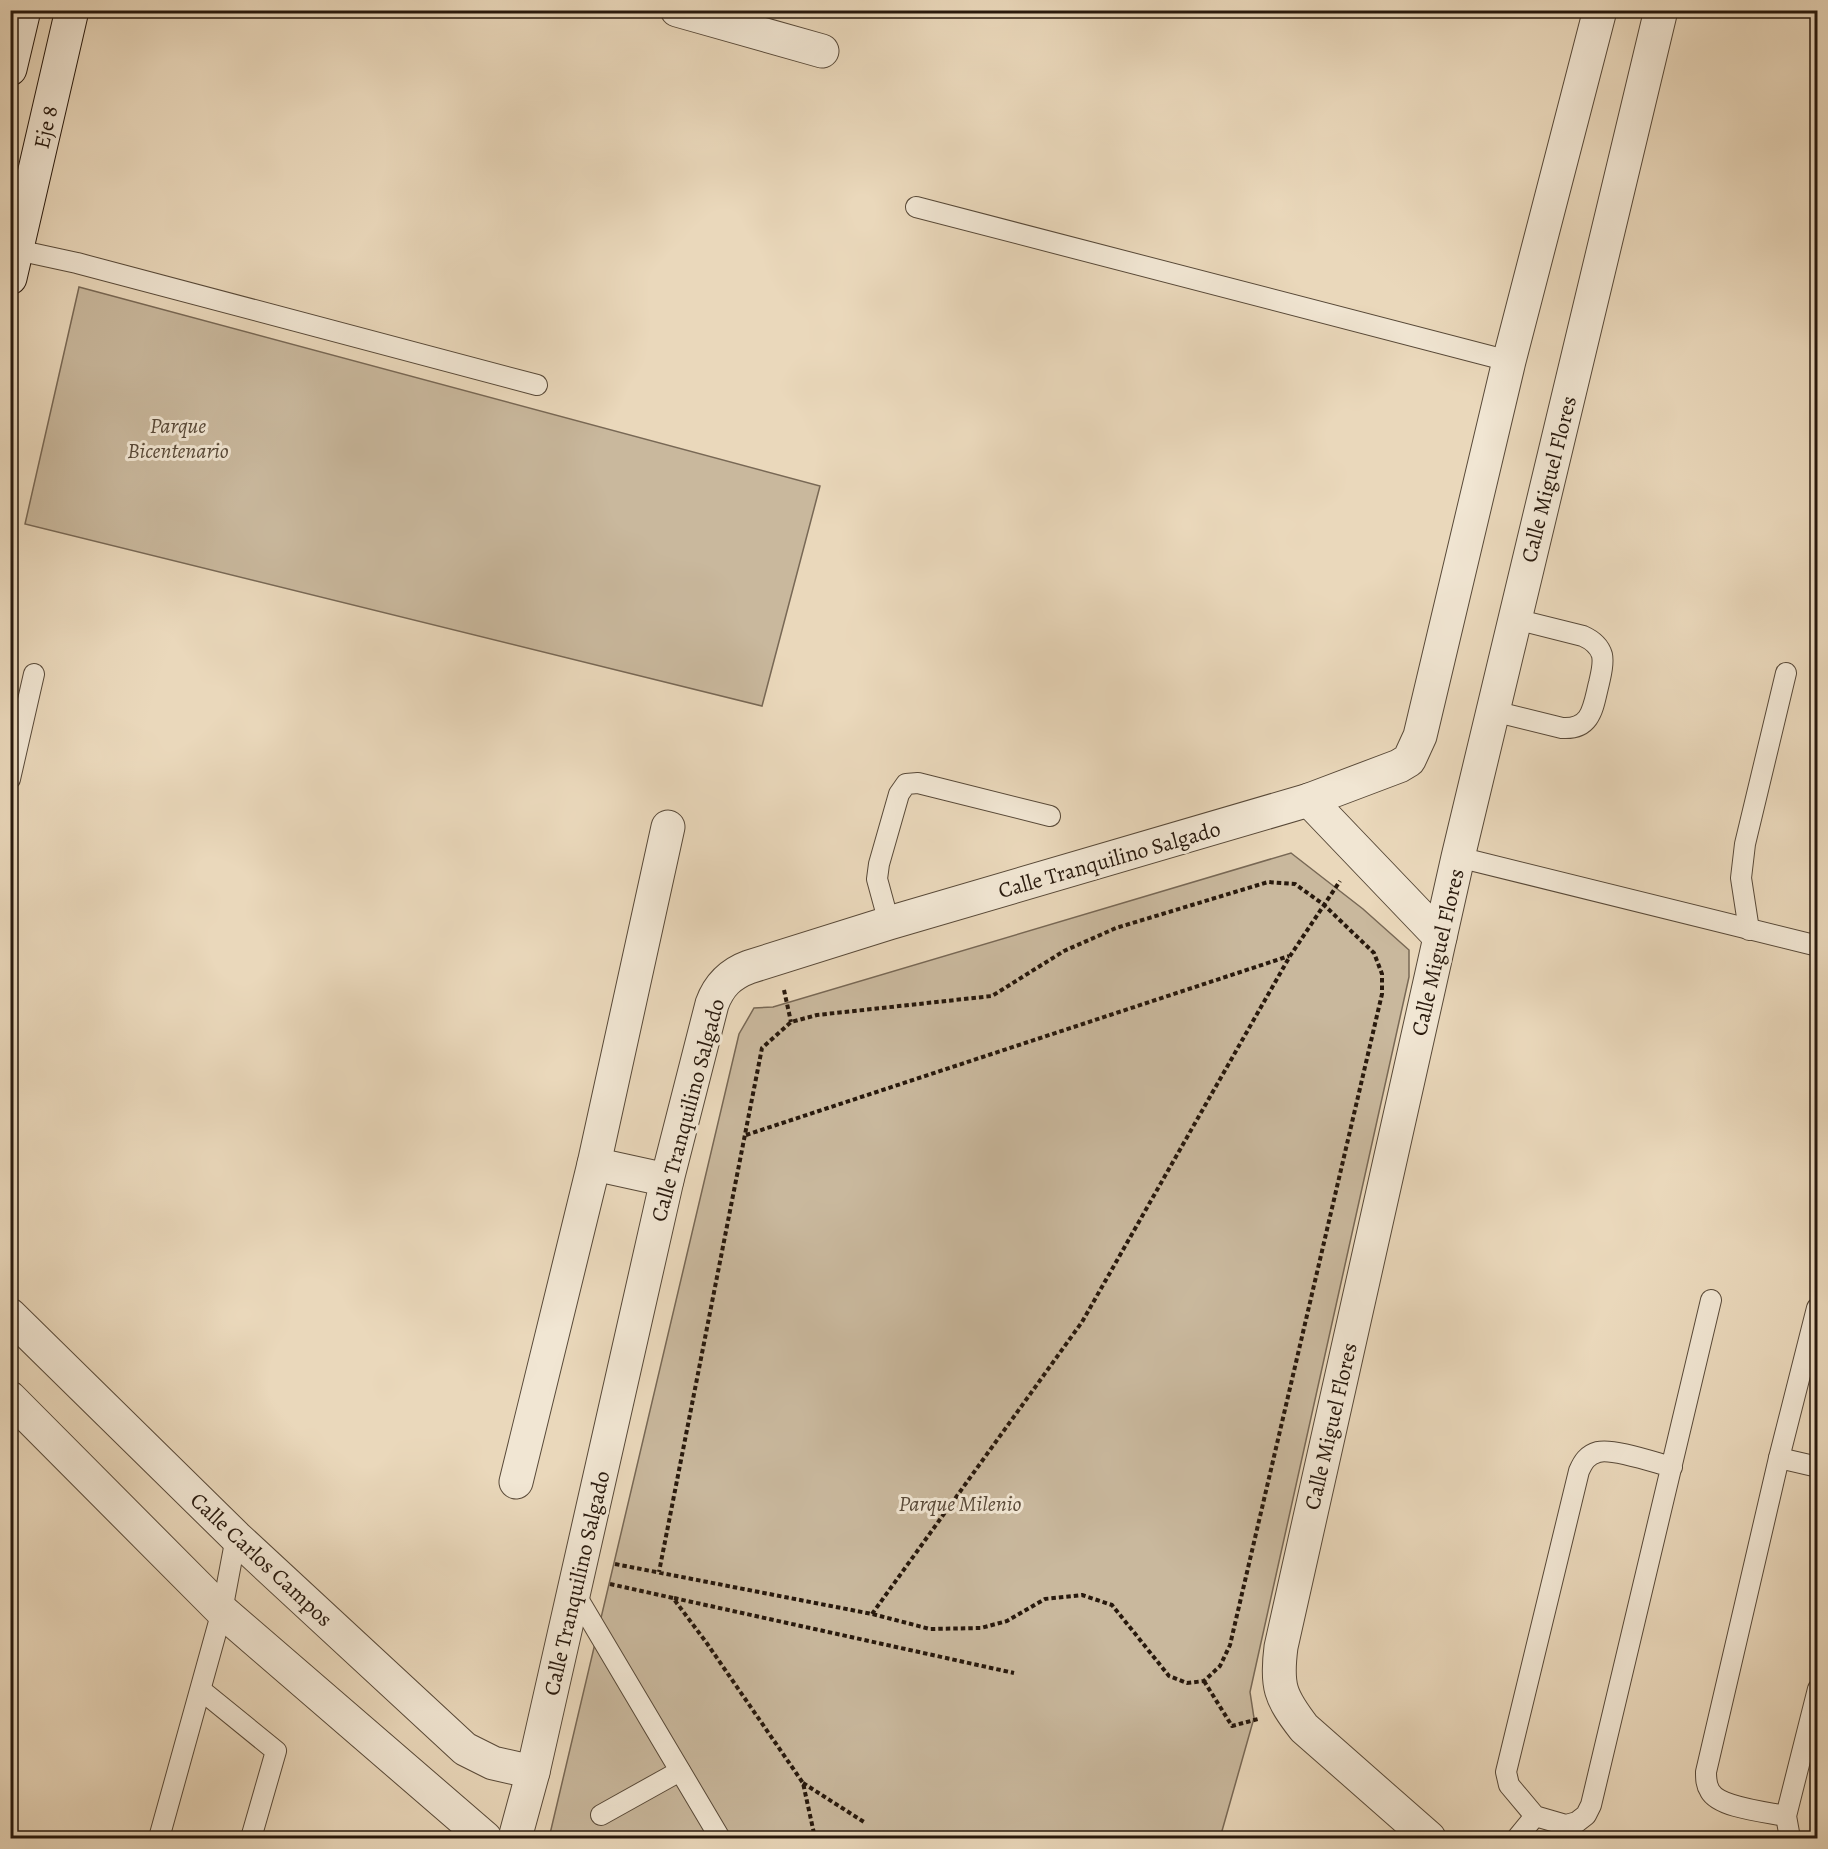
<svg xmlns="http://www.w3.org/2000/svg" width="1828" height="1849" viewBox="0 0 1828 1849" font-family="Alegreya,serif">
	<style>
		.green { fill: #c9b89d; stroke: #786855; stroke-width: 1.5 }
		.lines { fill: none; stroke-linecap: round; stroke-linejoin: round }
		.lane-casing { stroke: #584938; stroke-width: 22 }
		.street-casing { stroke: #584938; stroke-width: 35 }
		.secondary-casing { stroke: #28190d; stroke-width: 35 }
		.path { stroke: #28190d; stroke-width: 4; stroke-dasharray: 4.5 3; stroke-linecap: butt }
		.lane { stroke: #f1e6d3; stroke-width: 20 }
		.street { stroke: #f1e6d3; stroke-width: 33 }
		.secondary { stroke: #f1e6d3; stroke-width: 33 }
		.labels { text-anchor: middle; stroke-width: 6; stroke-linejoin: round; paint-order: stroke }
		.street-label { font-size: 22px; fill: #28190d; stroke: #f1e6d3 }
		.park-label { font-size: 22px; font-style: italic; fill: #584938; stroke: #f1e6d3 }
	</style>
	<rect width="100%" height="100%" fill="#ead8bb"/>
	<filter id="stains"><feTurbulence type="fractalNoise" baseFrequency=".00333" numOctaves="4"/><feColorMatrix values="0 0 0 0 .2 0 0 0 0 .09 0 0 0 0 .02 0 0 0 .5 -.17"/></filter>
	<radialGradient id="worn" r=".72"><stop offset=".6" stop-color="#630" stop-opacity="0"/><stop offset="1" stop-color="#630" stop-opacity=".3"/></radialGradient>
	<!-- green -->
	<g class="green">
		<polygon points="79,287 820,486 762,706 25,524"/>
		<polygon points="1291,853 1363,909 1409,950 1409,977 1250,1692 1254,1718 1220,1838 549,1838 739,1034 754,1008 773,1007"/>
	</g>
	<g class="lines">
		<defs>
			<g id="lane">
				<polyline points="916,207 1509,361"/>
				<polyline points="17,250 77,263 537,385"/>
				<path d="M 1493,711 L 1562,728 C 1592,730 1593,707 1599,683 C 1601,674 1604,664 1602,655 C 1599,645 1592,640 1583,636 L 1515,619"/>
				<polyline points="10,779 34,674"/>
				<polyline points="1458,857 1818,946"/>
				<polyline points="889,923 877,879 879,864 899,794 906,784 918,783 1050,816"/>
				<polyline points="1749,930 1741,878 1745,844 1786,673"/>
				<polyline points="1779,1458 1817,1308"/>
				<path d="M 1672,1467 C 1656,1463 1613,1448 1598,1452 C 1587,1455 1583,1462 1579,1471 L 1506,1772 L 1509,1785 L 1535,1816 L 1566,1825 L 1577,1822 L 1586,1815 L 1591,1805 L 1711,1300"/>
				<polyline points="574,1592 720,1838"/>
				<polyline points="201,1690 276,1751 251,1838"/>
				<polyline points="601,1815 680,1771"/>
				<path d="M 1786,1816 C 1767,1812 1719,1808 1710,1791 C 1706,1785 1706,1779 1706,1772 L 1779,1458 L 1818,1467"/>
				<polyline points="159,1838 222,1611 236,1537"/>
				<polyline points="1517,1838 1535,1816"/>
				<polyline points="1790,1838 1786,1816 1818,1689"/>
			</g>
			<g id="street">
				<polyline points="677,10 822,51"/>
				<polyline points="1309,800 1440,937"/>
				<polyline points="594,1164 667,1180"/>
				<polyline points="10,1315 236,1537 465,1749 493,1763 533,1772"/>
				<polyline points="10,1398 222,1611 485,1838"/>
				<polyline points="516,1482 594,1164 668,827"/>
				<path d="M 515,1838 L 533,1772 L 667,1180 L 712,1004 C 719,985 730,974 749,967 L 889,923 L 1309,800 L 1399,766 L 1409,760 L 1420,736 L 1509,361 L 1600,10"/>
				<path d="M 1429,1838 L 1304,1728 C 1280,1697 1276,1686 1281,1647 L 1458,857 L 1661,10"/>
			</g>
			<g id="secondary">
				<polyline points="10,69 24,10"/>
				<polyline points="10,278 72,10"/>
			</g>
		</defs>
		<!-- lane casing -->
		<use href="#lane" class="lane-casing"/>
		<!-- street casing -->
		<use href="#street" class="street-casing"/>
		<!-- secondary casing -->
		<use href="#secondary" class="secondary-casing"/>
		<!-- path -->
		<g class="path">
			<polyline points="784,990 791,1022"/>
			<polyline points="746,1135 1289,956"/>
			<polyline points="615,1564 872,1614 930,1629 981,1628 1007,1621 1045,1599 1082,1595 1112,1605 1169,1676 1187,1683 1204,1681 1220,1666 1230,1645 1382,994 1382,974 1374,953 1323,904 1295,884 1268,882 1116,928 1064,951 992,996 817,1015 791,1022 762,1048 659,1572"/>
			<polyline points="610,1584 673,1598 706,1642 803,1783 815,1838"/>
			<polyline points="674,1598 1014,1673"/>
			<polyline points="872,1614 1082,1322 1290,956 1340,881"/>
			<polyline points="1204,1681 1232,1726 1258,1719"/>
			<polyline points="803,1783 864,1822"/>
		</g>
		<!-- lane -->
		<use href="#lane" class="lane"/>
		<!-- street -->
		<use href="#street" class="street"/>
		<!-- secondary -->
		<use href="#secondary" class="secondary"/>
	</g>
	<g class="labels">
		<!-- street labels -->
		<g class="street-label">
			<text transform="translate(45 127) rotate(-77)" y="8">Eje 8</text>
			<text transform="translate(1548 479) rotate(-76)" y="8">Calle Miguel Flores</text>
			<text transform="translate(1109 859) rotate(-16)" y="8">Calle Tranquilino Salgado</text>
			<text transform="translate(1437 952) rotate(-77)" y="8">Calle Miguel Flores</text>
			<text transform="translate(687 1110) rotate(-75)" y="8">Calle Tranquilino Salgado</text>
			<text transform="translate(1330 1426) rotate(-77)" y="8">Calle Miguel Flores</text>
			<text transform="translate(262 1559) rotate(43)" y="8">Calle Carlos Campos</text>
			<text transform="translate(576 1583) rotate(-77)" y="8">Calle Tranquilino Salgado</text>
		</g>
		<!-- park labels -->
		<g class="park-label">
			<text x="178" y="433">Parque<tspan x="178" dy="25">Bicentenario</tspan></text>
			<text x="960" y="1511">Parque Milenio</text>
		</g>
	</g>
	<!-- margin -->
	<rect width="1828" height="1849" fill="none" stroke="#ead8bb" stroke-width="36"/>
	<rect x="12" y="12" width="1804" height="1825" fill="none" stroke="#28190d" stroke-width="3"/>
	<rect x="18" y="18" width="1792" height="1813" fill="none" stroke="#28190d" stroke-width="1.5"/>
	<rect width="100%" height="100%" filter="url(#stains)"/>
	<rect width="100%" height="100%" fill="url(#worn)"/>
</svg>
